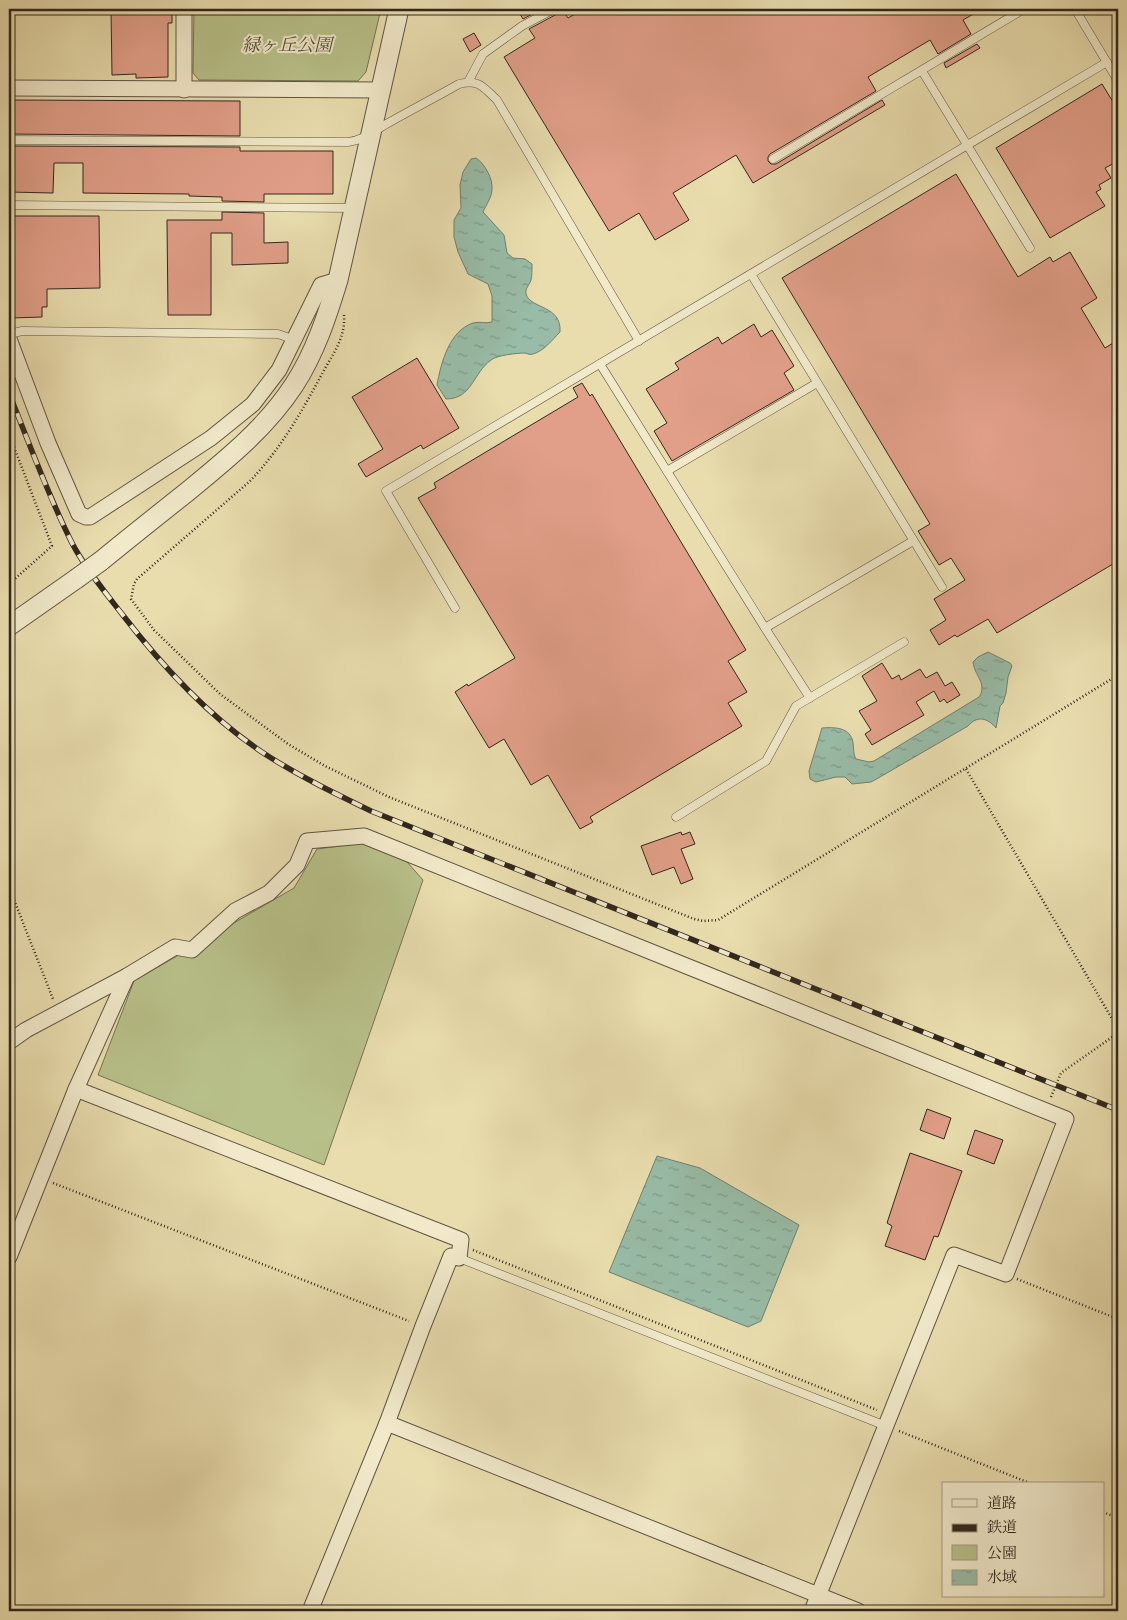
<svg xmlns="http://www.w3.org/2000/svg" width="1127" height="1620" viewBox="0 0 1127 1620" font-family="'Libre Bodoni','Noto Serif JP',serif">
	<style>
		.park { fill: #b8c089; stroke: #757454 }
		.water { fill: url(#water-ripples); stroke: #6f8070 }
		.building { fill: #e19f89; stroke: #32271e }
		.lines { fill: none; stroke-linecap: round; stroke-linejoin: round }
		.service-casing { stroke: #605442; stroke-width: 9 }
		.minor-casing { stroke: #605442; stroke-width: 17 }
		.tertiary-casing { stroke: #605442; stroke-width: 21 }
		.path { stroke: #32271e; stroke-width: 2.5; stroke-dasharray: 1 2.5; stroke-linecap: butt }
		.service { stroke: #f1e9ca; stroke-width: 8 }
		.minor { stroke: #f1e9ca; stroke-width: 15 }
		.tertiary { stroke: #f1e9ca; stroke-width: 19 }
		.rail-casing { stroke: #32271e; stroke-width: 5.5 }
		.rail { stroke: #f1e9ca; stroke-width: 4; stroke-dasharray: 11; stroke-linecap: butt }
		.tertiary-bridge-casing { stroke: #605442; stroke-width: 21; stroke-linecap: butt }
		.tertiary-bridge { stroke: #f1e9ca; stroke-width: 19 }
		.labels { text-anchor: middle; stroke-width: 4; stroke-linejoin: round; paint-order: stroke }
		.park-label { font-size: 18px; font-style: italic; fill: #544d39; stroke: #f1e9ca }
	</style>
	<defs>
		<pattern id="water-ripples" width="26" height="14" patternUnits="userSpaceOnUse" patternTransform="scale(1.25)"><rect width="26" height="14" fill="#98bca7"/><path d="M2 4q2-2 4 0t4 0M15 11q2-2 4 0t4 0" fill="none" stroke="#7d9987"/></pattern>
	</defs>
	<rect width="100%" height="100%" fill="#e9ddae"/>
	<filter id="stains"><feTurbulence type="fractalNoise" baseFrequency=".004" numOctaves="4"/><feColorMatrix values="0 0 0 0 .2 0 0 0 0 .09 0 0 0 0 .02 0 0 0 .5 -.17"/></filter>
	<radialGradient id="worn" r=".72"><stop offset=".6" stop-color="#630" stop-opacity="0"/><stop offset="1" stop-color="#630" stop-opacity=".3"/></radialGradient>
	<!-- park -->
	<g class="park">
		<polygon points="194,9 381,9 366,72 358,81 199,80 193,73"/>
		<polygon points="363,843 407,862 423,880 324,1165 98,1075 134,981 294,888 317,849"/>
	</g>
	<!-- water -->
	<g class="water">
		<path d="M 476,158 C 485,164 493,179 492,189 C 492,197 486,205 483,212 L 504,235 L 507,253 L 513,258 L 525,259 L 532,264 C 532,269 532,276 531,280 C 529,286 525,288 526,294 C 530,309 562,305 560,332 C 552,340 544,351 533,354 C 529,355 529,354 525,353 C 518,353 497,355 491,360 C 473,373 472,399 446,399 L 437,385 C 441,363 449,331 473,323 C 480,321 485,324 492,322 L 492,296 L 488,284 L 468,274 L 458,252 L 454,237 L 454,220 L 461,208 L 460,185 L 463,172 L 471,159 Z"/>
		<path d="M 988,652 L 1010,663 L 1012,666 L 1008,677 L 1006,693 L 1003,703 L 1000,706 L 996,728 C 988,718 977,715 968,726 L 880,777 L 871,782 L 852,784 L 845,777 L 836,777 L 816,782 L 810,779 L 809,771 L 822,728 C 834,727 851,727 853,743 C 854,749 853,754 856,759 L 869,762 L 874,761 L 979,697 C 988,684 974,675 973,662 L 978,657 Z"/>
		<polygon points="657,1156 700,1168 799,1225 761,1321 748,1327 609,1272"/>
	</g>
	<!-- building -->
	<g class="building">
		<polygon points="172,9 172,23 168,23 168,77 136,78 136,74 112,75 111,10"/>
		<polygon points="517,9 542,9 523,19"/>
		<polygon points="560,9 562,9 568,18 584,9 982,9 963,20 971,34 938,54 930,40 868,77 876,91 770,154 768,157 768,161 771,164 776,164 882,100 885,105 753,183 736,155 673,193 689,220 655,240 639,213 609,231 504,57 535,38 529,29 557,14"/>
		<polygon points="474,33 481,45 470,52 463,39"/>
		<polygon points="977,44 980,48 946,68 944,63"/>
		<polygon points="1102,84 1118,110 1118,161 1105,168 1111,178 1099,185 1101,189 1096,192 1105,206 1050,238 996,148"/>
		<polygon points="9,100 240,101 240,136 9,134"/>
		<polygon points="9,146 240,147 240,151 333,151 333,194 264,194 264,202 222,201 222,197 189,196 189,194 83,193 83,163 54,163 53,193 9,192"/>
		<polygon points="956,174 1018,277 1050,257 1053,262 1070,252 1097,298 1081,308 1105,348 1118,340 1118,561 997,633 988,619 957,637 955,635 939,645 930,630 946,620 934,599 965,580 951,558 939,565 918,531 930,524 782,278"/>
		<polygon points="222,212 264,213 264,243 288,242 288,263 232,265 232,233 211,233 211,315 168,315 167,220 222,220"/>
		<polygon points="9,216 99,216 100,288 47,289 47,307 42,307 42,317 11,318 9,309"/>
		<polygon points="754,324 761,337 772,330 794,366 784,373 794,390 672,461 654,431 667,423 646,389 679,369 675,363 718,337 722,344"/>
		<polygon points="417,358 459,428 423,449 421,445 366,477 358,464 383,449 352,397"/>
		<polygon points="582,383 590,396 592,394 746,650 728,661 747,692 728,703 742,726 590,817 593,822 580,829 548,775 531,785 504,739 489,748 455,692 467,684 468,686 515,658 418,498 436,488 434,483 578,397 573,388"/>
		<polygon points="882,663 892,679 899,675 901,680 920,669 926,678 937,672 945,686 952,682 960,695 947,703 944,699 940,702 934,691 916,702 924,715 872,745 865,734 871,730 859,711 877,701 862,676"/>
		<polygon points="681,832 682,835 690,832 695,844 681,849 693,879 681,884 674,867 652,875 641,846"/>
		<polygon points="927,1109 951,1118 944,1139 920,1130"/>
		<polygon points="975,1130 1003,1140 994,1164 967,1154"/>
		<polygon points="910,1153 962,1171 938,1237 934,1236 925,1260 885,1246 892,1226 887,1223"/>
	</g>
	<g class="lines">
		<defs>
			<g id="service">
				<polyline points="1075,9 1118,81"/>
				<polyline points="922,71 1030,248"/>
				<polyline points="468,82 483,54 522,26 554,9"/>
				<path d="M 9,140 L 348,142 C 364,140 375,130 390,122 C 413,109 436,97 459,84 C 479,79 483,87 497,100 L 639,341"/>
				<polyline points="773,159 1024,9"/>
				<polyline points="9,205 353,208"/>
				<polyline points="751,274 942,587"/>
				<polyline points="9,334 22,331 278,334 295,340"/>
				<polyline points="600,364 765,628 913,541"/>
				<polyline points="667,471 817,383"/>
				<polyline points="455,608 386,491 1107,62"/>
				<polyline points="765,628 810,698"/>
				<polyline points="676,817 766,761 796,706 904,642"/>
				<polyline points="459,1258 886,1426"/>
			</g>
			<g id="minor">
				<polyline points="184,9 184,90"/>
				<polyline points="9,88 380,90"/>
				<polyline points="9,339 48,443 79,514 86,517 90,517 211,438 253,404 279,370 321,285 338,280"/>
				<polyline points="9,1042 26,1030 127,976 175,947 192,950 235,911 269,893 297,865 307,841 364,836 1066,1119 1006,1274 954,1255 812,1611"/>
				<polyline points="76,1089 461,1240 459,1258 451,1256 423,1326 387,1423 310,1611"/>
				<polyline points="9,1257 76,1089 127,976"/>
				<polyline points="387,1423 858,1611"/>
			</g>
			<g id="tertiary">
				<path d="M 101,561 C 129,538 158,515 187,492 C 226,460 266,428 294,385 C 315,353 327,316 338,280 L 399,9"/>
				<polyline points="9,626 76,579"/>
			</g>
		</defs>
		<!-- service casing -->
		<use href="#service" class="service-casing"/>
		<!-- minor casing -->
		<use href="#minor" class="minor-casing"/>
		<!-- tertiary casing -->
		<use href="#tertiary" class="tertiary-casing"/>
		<!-- path -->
		<g class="path">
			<path d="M 344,315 C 346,338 332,355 322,374 C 301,413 280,450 249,482 L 137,579 L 134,584 L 131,599 L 154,630 L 220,694 L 288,744 L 325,766 L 389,797 L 694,919 L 703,921 L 718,920 L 1118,675"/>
			<polyline points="9,434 52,546 9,584"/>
			<polyline points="966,769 1118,1029"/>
			<polyline points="9,887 53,999"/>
			<polyline points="1051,1097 1061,1073 1118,1033"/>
			<polyline points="53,1183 409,1321"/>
			<polyline points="473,1250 877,1410"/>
			<polyline points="1017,1279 1118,1319"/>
			<polyline points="899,1431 1032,1484"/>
			<polyline points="1103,1512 1118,1518"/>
		</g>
		<!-- service -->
		<use href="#service" class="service"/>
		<!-- minor -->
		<use href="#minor" class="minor"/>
		<!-- tertiary -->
		<use href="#tertiary" class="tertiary"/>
		<defs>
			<path id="rail" d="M 9,393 C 29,443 48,495 72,543 C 85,568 105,592 122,614 C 162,666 212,720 268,756 C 301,777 336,794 371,811 L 1118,1110"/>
		</defs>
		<!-- rail casing -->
		<use href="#rail" class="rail-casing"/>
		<!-- rail -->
		<use href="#rail" class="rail"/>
		<defs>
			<polyline id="tertiary-bridge" points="76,579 101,561"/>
		</defs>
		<!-- tertiary-bridge casing -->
		<use href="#tertiary-bridge" class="tertiary-bridge-casing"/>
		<!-- tertiary-bridge -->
		<use href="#tertiary-bridge" class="tertiary-bridge"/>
	</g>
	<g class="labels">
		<!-- park labels -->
		<g class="park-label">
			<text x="287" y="51">緑ヶ丘公園</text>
		</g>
	</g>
	<!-- margin -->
	<rect width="1127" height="1620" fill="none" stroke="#e9ddae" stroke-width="30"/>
	<rect x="10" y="10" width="1107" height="1600" fill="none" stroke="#32271e" stroke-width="2.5"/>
	<rect x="15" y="15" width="1097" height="1590" fill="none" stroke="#32271e"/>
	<!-- legend -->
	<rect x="942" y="1482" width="162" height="115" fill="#f1e9ca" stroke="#a59b85"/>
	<rect x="952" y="1499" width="25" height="8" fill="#f1e9ca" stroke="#a59b85"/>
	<text x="987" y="1508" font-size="15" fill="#32271e">道路</text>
	<rect x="952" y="1524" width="25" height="8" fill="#32271e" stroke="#a59b85"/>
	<text x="987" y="1532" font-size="15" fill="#32271e">鉄道</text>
	<rect x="952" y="1545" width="25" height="15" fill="#b8c089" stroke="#a59b85"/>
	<text x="987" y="1558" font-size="15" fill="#32271e">公園</text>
	<rect x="952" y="1570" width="25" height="15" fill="url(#water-ripples)" stroke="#a59b85"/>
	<text x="987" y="1582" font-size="15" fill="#32271e">水域</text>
	<rect width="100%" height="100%" filter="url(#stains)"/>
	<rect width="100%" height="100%" fill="url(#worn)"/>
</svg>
